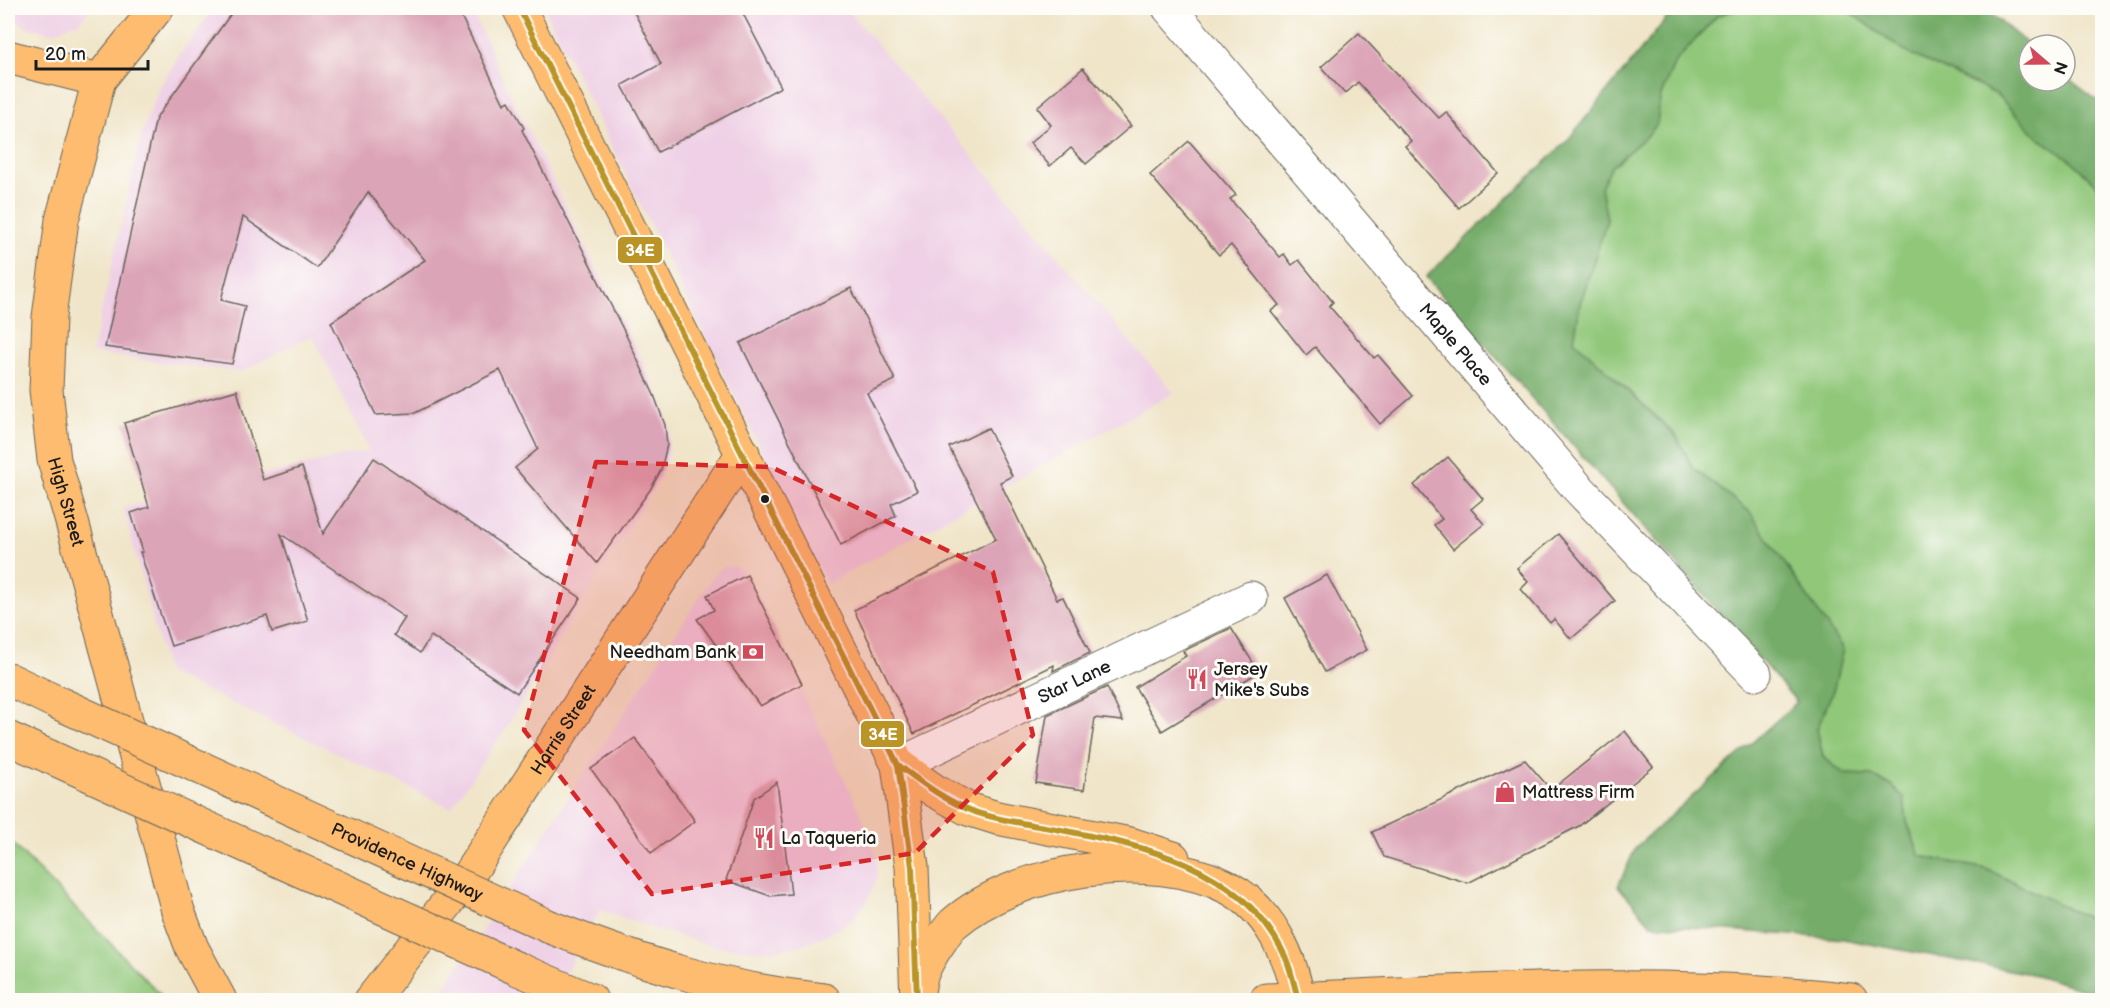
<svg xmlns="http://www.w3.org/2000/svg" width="2110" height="1008" viewBox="0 0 2110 1008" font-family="'Balsamiq Sans',sans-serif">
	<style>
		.built { fill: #efd0e6 }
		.green { fill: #90c779; stroke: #56724a; stroke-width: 1.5 }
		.forest { fill: #74ac69; stroke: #486442; stroke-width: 1.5 }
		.building { fill: #dca4b7 }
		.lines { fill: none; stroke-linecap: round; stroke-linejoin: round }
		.minor-casing { stroke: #666259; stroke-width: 35 }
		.major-casing { stroke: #666259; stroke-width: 35 }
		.highway-casing { stroke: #666259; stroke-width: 35 }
		.minor { stroke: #fff; stroke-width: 33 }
		.major { stroke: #fdbc6f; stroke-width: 33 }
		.highway { stroke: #fdbc6f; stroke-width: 33 }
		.highway-bridge-casing { stroke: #666259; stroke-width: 35; stroke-linecap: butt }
		.highway-bridge { stroke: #fdbc6f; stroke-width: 33 }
		.bus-1-casing { stroke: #fdfcf7; stroke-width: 10 }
		.bus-1 { stroke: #bb9427; stroke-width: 6 }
		.marked { fill: #d62828; fill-opacity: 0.2; stroke: #d62828; stroke-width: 4.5; stroke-dasharray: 12 8; stroke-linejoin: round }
		.bus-dot { fill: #1c1c1c; stroke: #fdfcf7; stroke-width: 2 }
		.labels { text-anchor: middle; stroke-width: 6; stroke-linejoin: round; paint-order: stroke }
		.street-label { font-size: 18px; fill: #1c1c1c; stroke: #fdfcf7 }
		.poi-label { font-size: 18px; fill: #1c1c1c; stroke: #fdfcf7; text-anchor: start }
		.line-badge { stroke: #fdfcf7; stroke-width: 2 }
		.badge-label { font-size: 16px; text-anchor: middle; font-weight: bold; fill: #fff }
	</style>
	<rect width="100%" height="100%" fill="#fdfcf7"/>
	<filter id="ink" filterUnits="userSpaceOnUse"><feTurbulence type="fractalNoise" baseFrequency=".0167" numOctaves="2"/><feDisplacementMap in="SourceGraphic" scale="12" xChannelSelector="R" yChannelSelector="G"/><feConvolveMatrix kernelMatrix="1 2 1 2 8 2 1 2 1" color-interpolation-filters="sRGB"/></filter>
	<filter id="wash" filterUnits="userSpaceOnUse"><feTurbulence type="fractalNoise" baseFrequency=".008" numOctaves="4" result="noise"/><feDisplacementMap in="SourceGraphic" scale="24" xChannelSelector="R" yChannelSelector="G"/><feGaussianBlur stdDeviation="1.35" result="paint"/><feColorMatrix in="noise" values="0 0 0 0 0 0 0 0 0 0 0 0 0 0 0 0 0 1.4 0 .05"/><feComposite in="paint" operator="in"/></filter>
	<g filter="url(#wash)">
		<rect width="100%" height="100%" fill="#f0e5c9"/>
		<!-- built -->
		<g class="built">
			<polygon points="8,8 91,8 78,23 72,24 52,33 29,28 8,17"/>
			<polygon points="215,8 471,8 506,86 654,385 664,408 670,433 667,457 659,480 604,566 505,730 451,808 167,672 123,508 369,450 312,335 241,372 92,353 142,133 159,88 180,54"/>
			<polygon points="544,8 846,8 1174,393 827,584"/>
			<polygon points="732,566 742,570 860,812 877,858 877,879 867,901 852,920 828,934 797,947 765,951 717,947 645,926 600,910 551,1000 437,1000 711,580 721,568"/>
		</g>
		<!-- green -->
		<g class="green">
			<polygon points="1741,8 1844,8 1904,51 1996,94 2039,138 2073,162 2098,186 2102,193 2102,925 1986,869 1920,856 1907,822 1904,798 1891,785 1869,775 1845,774 1823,757 1817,729 1834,688 1750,512 1693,468 1676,435 1574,340 1580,304 1607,220 1601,187 1611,167 1649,134 1657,124 1660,98 1675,62 1717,16"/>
			<polygon points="8,839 160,994 163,1000 8,1000"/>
		</g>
		<!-- forest -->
		<g class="forest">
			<polygon points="1675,8 1741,8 1717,16 1675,62 1660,98 1657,124 1649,134 1611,167 1601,187 1607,220 1580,304 1574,340 1676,436 1693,468 1750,512 1843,649 1834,688 1817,729 1823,757 1845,774 1869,775 1891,785 1904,798 1907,822 1920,856 1986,869 2102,925 2102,995 2036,975 1843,939 1651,924 1618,886 1636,847 1797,702 1426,277 1567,141"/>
			<polygon points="1844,8 1984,8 2029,45 2029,81 2065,81 2065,76 2102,104 2102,193 2098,186 2073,162 2039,138 1996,94 1904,51"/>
		</g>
		<g id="blocks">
			<!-- building -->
			<g class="building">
				<polygon points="235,8 457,8 504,104 509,101 524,128 522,130 625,333 654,395 665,425 667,445 661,470 650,490 597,563 515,468 538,449 500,370 415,413 376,415 331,322 425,260 368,192 317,268 243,217 221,300 245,306 232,364 105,347 156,118"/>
				<polygon points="632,8 740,8 781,87 658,152 622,85 661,64"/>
				<polygon points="1359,33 1439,118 1446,112 1498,173 1459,208 1405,146 1411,141 1358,82 1345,94 1321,67"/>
				<polygon points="1083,68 1131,126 1086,164 1071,148 1050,166 1030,143 1051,125 1037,107"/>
				<polygon points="1189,141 1236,195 1230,199 1280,257 1284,254 1292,265 1299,260 1333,302 1329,306 1374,358 1378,355 1413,396 1380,424 1315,347 1306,355 1271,311 1279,305 1231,245 1219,255 1150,175"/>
				<polygon points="851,288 895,380 867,393 917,491 891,504 896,516 841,545 740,343"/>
				<polygon points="237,390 263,480 302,467 323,534 374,458 581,598 517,693 431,636 420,653 394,635 405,618 281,534 308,621 272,632 267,616 171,646 140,552 143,552 131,513 149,507 124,423"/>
				<polygon points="988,428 1012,476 1000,482 1057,599 1063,597 1090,653 1053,671 1054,665 914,734 854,610 996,539 949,447"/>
				<polygon points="1448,457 1483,499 1471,509 1484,524 1453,549 1434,525 1442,519 1414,485"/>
				<polygon points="1558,534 1615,601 1571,639 1554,619 1550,623 1521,589 1528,582 1517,568"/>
				<polygon points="747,575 802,684 760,706 697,619 714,610 707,595"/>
				<polygon points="1327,575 1367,650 1325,672 1285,598"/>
				<polygon points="1231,628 1259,672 1162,731 1135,687 1186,656 1183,651"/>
				<polygon points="1107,687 1123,721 1095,718 1084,790 1036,783 1047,715"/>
				<polygon points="1625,731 1653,767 1579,826 1468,883 1384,857 1372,832 1525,760 1551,790"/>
				<polygon points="635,738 695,821 651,853 591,769"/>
				<polygon points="777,782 791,894 770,896 726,880 754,798"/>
			</g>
		</g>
	</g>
	<g filter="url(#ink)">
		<use href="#blocks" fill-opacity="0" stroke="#666259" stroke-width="1.5"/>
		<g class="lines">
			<defs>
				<g id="minor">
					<path id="s1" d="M 1169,8 L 1577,487 L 1755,674"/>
					<path id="s2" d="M 898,765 L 1251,598"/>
				</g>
				<g id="major">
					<path id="s3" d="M 157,8 L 99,80 L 62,220 L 49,317 L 46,390 L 54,460 L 72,522 L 178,911 L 192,948 L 220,1000"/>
					<polyline points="519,8 898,765 912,867 917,1000"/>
					<polyline points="8,57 99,80"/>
					<polyline points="898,765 935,791 968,809 997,818 1130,844 1173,858"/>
					<path d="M 919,987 C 920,972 929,958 937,946 C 942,939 947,930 953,924 C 1017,868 1153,848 1229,888 C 1269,909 1292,958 1298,1000"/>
					<path id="s4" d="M 371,1000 L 464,882 L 743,453"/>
				</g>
				<g id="highway">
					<polyline points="8,679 54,701"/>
					<polyline points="8,738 48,756"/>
					<path d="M 550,927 C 642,963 725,990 824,1000"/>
					<polyline points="518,969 591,1000"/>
					<path d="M 1266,1000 C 1461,992 1657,977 1851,1000"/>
				</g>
			</defs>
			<!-- minor casing -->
			<use href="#minor" class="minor-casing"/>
			<!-- major casing -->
			<use href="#major" class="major-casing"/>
			<!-- highway casing -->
			<use href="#highway" class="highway-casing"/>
			<!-- minor -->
			<use href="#minor" class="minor"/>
			<!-- major -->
			<use href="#major" class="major"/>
			<!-- highway -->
			<use href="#highway" class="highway"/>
			<defs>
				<g id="highway-bridge">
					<path id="s5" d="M 54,701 L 550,927"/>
					<polyline points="48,756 518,969"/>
				</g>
			</defs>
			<!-- highway-bridge casing -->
			<use href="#highway-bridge" class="highway-bridge-casing"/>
			<!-- highway-bridge -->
			<use href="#highway-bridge" class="highway-bridge"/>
			<defs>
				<g id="bus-1">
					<polyline points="519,8 898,765 912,867 917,1000"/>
					<path d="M 898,765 C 922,783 947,802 975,812 C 1001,821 1029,824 1056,829 C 1144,846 1242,865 1285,956 C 1291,969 1294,985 1298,999"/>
				</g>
			</defs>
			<!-- bus-1 casing -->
			<use href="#bus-1" class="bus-1-casing"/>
			<!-- bus-1 -->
			<use href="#bus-1" class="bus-1"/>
		</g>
	</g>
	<!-- marked area -->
	<path class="marked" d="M 596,462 L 771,467 L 993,572 L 1033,735 L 915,853 L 652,894 L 524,730 Z"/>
	<!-- icons -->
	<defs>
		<symbol id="bank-bare" viewBox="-9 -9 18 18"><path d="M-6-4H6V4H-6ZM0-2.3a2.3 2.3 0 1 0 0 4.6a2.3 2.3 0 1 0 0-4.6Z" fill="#d1495b" stroke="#fdfcf7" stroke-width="2.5" paint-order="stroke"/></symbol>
		<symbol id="restaurant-bare" viewBox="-9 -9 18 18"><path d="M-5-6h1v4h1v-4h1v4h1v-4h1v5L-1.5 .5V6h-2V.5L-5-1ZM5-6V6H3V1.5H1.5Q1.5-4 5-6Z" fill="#d1495b" stroke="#fdfcf7" stroke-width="2.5" paint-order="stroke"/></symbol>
		<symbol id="shop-bare" viewBox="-9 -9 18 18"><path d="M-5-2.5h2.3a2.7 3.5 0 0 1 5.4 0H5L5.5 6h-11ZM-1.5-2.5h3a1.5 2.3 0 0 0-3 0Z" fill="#d1495b" stroke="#fdfcf7" stroke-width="2.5" paint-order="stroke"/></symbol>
	</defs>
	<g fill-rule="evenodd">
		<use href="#bank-bare" x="738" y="637" width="30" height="30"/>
		<use href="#restaurant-bare" x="1182" y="664" width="30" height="30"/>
		<use href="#shop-bare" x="1490" y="777" width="30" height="30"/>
		<use href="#restaurant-bare" x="749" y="823" width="30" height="30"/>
	</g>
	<!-- markers -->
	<circle class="bus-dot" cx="765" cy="499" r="5"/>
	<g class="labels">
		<!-- street labels -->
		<g class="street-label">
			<text dy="6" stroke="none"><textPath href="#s1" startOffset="442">Maple Place</textPath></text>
			<text dy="6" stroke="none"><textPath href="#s3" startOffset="522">High Street</textPath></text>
			<text dy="6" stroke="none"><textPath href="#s2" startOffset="195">Star Lane</textPath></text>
			<text dy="6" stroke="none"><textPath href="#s4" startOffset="332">Harris Street</textPath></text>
			<text dy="6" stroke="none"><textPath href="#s5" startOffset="388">Providence Highway</textPath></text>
		</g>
		<!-- poi labels -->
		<g class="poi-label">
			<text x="736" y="658" text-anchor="end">Needham Bank</text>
			<text x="1214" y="675">Jersey<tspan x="1214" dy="21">Mike's Subs</tspan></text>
			<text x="1522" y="798">Mattress Firm</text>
			<text x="781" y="844">La Taqueria</text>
		</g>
	</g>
	<g class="line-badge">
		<rect x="617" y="236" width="46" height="28" rx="6" fill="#bb9427"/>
		<rect x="860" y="720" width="45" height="28" rx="6" fill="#bb9427"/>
	</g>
	<g class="badge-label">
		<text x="640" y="256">34E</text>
		<text x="883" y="740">34E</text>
	</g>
	<!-- margin -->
	<rect width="2110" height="1008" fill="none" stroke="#fdfcf7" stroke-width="30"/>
	<!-- north arrow -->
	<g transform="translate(2047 63) rotate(110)"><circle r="28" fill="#fdfcf7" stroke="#a3a29f" stroke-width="1.5"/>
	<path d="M0-4.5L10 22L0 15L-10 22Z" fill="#d1495b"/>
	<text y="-9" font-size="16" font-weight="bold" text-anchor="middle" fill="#1c1c1c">N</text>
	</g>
	<!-- scale -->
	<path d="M36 60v9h112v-9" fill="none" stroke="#1c1c1c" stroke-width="3"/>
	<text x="45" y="60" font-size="18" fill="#1c1c1c" stroke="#fdfcf7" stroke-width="4.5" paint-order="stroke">20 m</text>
</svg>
